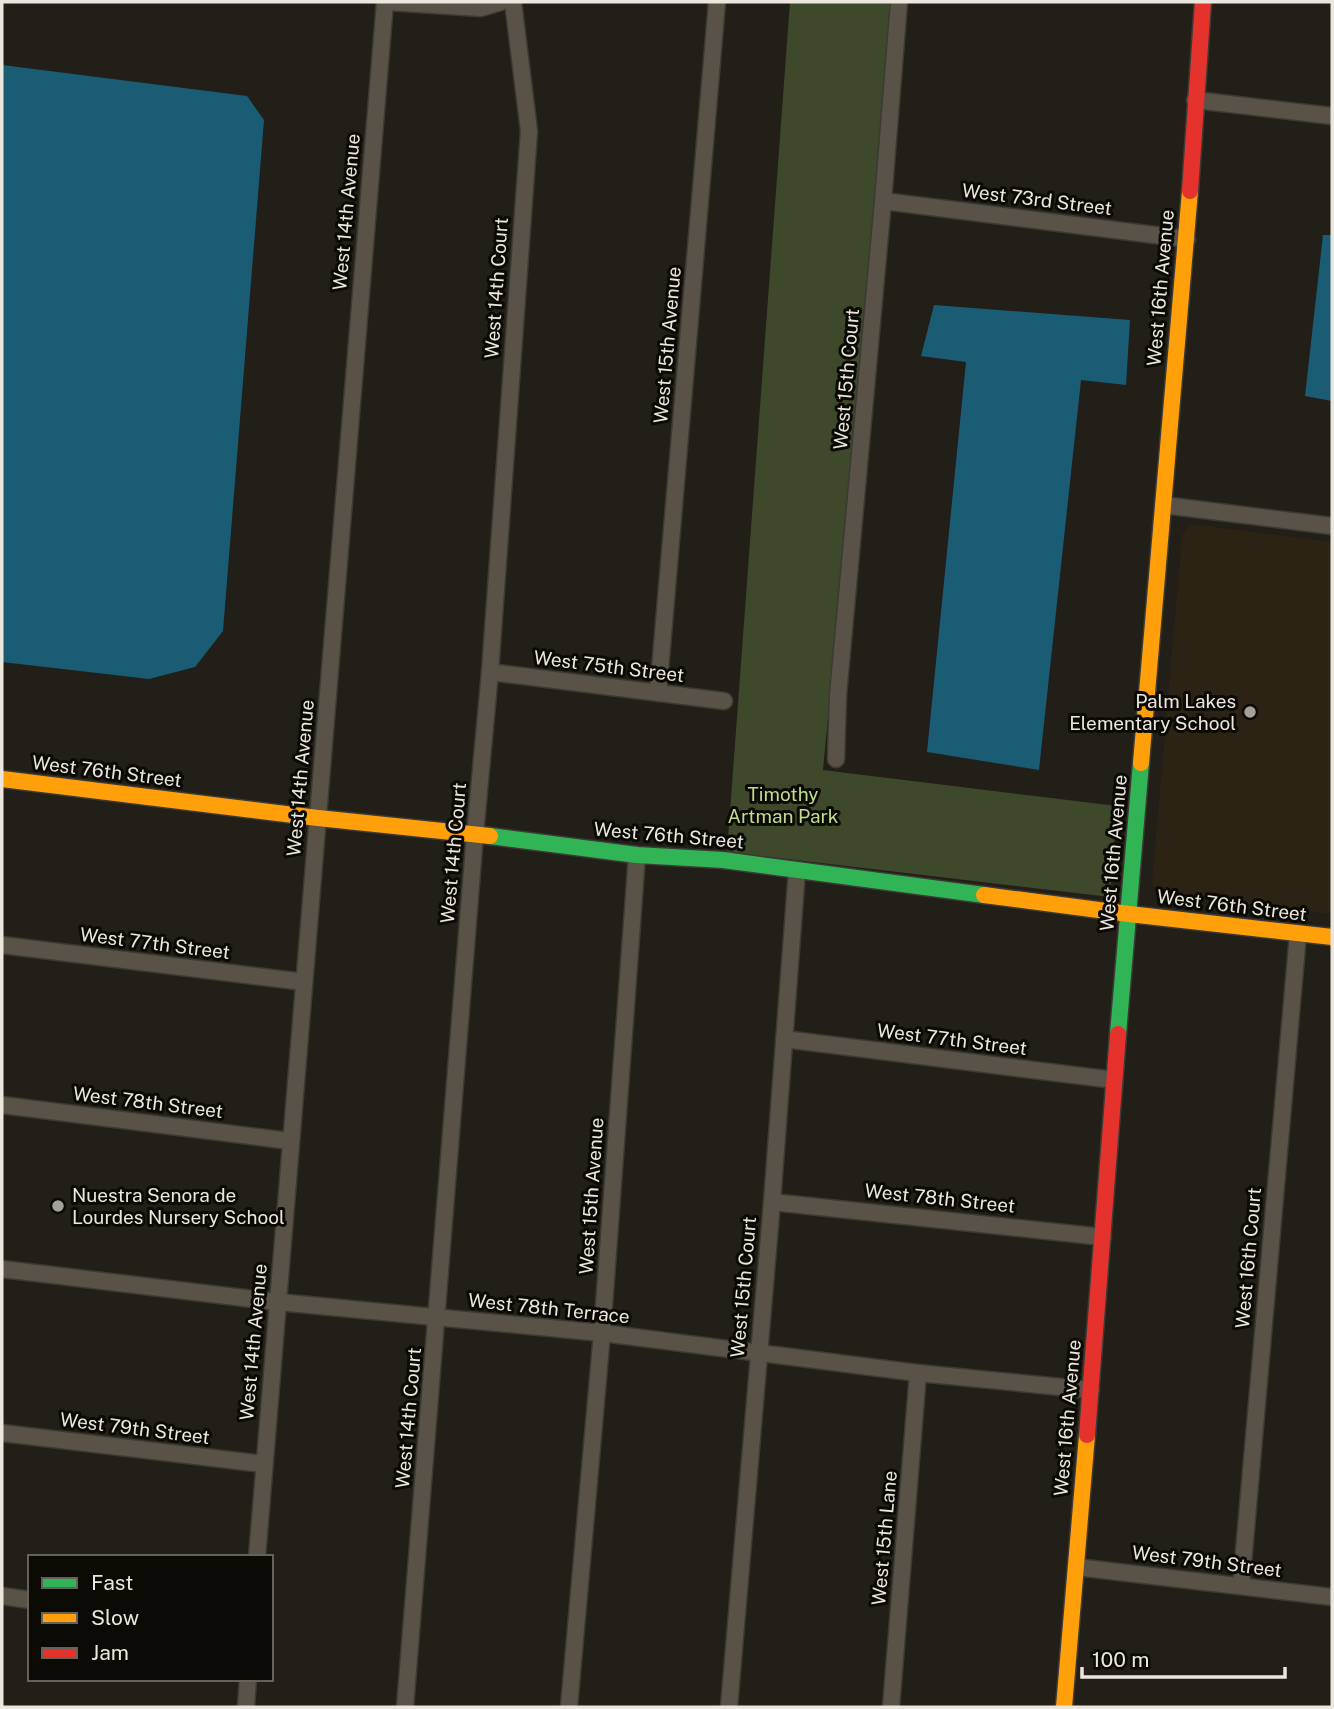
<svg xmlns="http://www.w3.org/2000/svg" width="1334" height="1709" viewBox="0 0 1334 1709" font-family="'Public Sans',sans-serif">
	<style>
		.built { fill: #2b2313 }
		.green { fill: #3e482a }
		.water { fill: #1b5c75 }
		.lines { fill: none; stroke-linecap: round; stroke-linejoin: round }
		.street-casing { stroke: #3c3a35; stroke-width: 19 }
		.fast-casing { stroke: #3c3a35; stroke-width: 19 }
		.slow-casing { stroke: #3c3a35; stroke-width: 19 }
		.jam-casing { stroke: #3c3a35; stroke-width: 19 }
		.street { stroke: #595246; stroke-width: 16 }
		.fast { stroke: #30b455; stroke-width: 16 }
		.slow { stroke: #ff9f0a; stroke-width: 16 }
		.jam { stroke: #e5322d; stroke-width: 16 }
		.poi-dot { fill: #a4a199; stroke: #0c0a05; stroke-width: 2.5 }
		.labels { text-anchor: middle; stroke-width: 6; stroke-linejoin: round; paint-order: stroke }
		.street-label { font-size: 19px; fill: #ebe7df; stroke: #0c0a05 }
		.poi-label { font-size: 19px; fill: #ebe7df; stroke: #0c0a05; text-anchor: end }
		.park-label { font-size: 19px; fill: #bfdd8a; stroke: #0c0a05 }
	</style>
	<rect width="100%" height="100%" fill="#211f18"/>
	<!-- built -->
	<polygon class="built" points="1192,524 1332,542 1332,914 1167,895 1156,889 1152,883 1182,535 1186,529"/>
	<!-- green -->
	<polygon class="green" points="790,2 895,2 823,770 1117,806 1110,897 727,852"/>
	<!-- water -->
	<g class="water">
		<polygon points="2,65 247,96 264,120 223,631 195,667 149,679 2,662"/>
		<polygon points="1323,235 1332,235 1332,401 1305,396"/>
		<polygon points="934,305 1130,320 1126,385 1081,380 1039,770 927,752 966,362 921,356"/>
	</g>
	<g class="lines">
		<defs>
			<g id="street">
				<polyline points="387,2 481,8 501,2"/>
				<polyline points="1195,100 1332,116"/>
				<polyline points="883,201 1187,239"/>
				<polyline points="1163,505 1332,526"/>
				<polyline points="490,672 724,701"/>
				<polyline points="658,693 717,2"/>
				<polyline points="836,759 838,695 883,201 899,2"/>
				<polyline points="2,945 304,982"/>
				<polyline points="784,1039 1114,1080"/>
				<polyline points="2,1105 290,1141"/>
				<polyline points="772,1202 1103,1237"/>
				<polyline points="2,1269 278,1302 602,1333 918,1373 1091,1390"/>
				<polyline points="2,1433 263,1464"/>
				<polyline points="257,1557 385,2"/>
				<polyline points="1076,1567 1332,1597"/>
				<polyline points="1241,1586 1298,934"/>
				<polyline points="2,1596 30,1600"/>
				<polyline points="246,1707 248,1679"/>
				<polyline points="405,1707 475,834 490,672 529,131 513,2"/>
				<polyline points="569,1707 602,1333 637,855"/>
				<polyline points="729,1707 772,1202 797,870"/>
				<polyline points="891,1707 918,1373"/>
			</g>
			<g id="fast">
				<polyline points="490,836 637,855 723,860 984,895"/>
				<polyline points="1118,1034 1141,763"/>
			</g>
			<g id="slow">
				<polyline points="1141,763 1190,191"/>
				<polyline points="2,779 318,818 490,836"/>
				<polyline points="984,895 1129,914 1332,937"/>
				<polyline points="1064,1707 1087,1435"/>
			</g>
			<g id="jam">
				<polyline points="1190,191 1203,2"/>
				<polyline points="1087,1435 1118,1034"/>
			</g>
		</defs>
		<!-- street casing -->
		<use href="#street" class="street-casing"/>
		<!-- fast casing -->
		<use href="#fast" class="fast-casing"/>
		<!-- slow casing -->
		<use href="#slow" class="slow-casing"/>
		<!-- jam casing -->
		<use href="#jam" class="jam-casing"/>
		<!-- street -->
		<use href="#street" class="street"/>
		<!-- fast -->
		<use href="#fast" class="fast"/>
		<!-- slow -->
		<use href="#slow" class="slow"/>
		<!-- jam -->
		<use href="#jam" class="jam"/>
	</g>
	<!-- markers -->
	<g class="poi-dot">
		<circle cx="1250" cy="712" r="7"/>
		<circle cx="58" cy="1206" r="7"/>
	</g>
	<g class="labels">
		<!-- street labels -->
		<g class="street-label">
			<text transform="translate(1037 199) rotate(7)" y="7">West 73rd Street</text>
			<text transform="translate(346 212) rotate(-85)" y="7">West 14th Avenue</text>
			<text transform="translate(496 288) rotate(-86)" y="7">West 14th Court</text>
			<text transform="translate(1160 288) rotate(-85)" y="7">West 16th Avenue</text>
			<text transform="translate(667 345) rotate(-85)" y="7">West 15th Avenue</text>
			<text transform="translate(846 379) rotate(-85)" y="7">West 15th Court</text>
			<text transform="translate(609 666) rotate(7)" y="7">West 75th Street</text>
			<text transform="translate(107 771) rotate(7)" y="7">West 76th Street</text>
			<text transform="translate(300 778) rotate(-85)" y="7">West 14th Avenue</text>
			<text transform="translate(669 835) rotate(5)" y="7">West 76th Street</text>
			<text transform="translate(453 853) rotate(-85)" y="7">West 14th Court</text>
			<text transform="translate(1113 853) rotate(-85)" y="7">West 16th Avenue</text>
			<text transform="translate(1232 905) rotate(7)" y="7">West 76th Street</text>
			<text transform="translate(155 943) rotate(7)" y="7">West 77th Street</text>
			<text transform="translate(952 1039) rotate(7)" y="7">West 77th Street</text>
			<text transform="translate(148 1102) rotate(7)" y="7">West 78th Street</text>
			<text transform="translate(591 1196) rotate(-86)" y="7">West 15th Avenue</text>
			<text transform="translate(940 1198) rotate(6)" y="7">West 78th Street</text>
			<text transform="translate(1248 1258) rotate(-85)" y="7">West 16th Court</text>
			<text transform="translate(743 1287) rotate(-85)" y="7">West 15th Court</text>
			<text transform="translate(549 1308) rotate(6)" y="7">West 78th Terrace</text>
			<text transform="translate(253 1342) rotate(-85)" y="7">West 14th Avenue</text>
			<text transform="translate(408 1418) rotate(-85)" y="7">West 14th Court</text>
			<text transform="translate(1067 1418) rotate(-85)" y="7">West 16th Avenue</text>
			<text transform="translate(135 1428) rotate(7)" y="7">West 79th Street</text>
			<text transform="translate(884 1538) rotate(-85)" y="7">West 15th Lane</text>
			<text transform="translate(1207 1561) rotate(7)" y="7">West 79th Street</text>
		</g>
		<!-- poi labels -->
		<g class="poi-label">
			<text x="1236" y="708">Palm Lakes<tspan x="1236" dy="22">Elementary School</tspan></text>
			<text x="72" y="1202" text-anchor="start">Nuestra Senora de<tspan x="72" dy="22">Lourdes Nursery School</tspan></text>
		</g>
		<!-- park labels -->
		<g class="park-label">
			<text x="783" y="801">Timothy<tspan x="783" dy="22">Artman Park</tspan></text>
		</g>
	</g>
	<!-- border -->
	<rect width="1334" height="1709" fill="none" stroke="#ebe7df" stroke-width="7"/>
	<!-- legend -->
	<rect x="28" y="1555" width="245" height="126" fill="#0c0a05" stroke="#65625c" stroke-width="2"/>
	<rect x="42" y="1578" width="35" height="10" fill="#30b455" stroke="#65625c" stroke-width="2"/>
	<text x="91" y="1590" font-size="21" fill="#ebe7df">Fast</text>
	<rect x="42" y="1613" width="35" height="10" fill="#ff9f0a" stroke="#65625c" stroke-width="2"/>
	<text x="91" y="1625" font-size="21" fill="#ebe7df">Slow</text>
	<rect x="42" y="1648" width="35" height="10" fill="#e5322d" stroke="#65625c" stroke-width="2"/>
	<text x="91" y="1660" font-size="21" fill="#ebe7df">Jam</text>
	<!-- scale -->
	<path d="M1082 1667v10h203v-10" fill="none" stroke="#ebe7df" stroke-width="3.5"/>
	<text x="1092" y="1667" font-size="21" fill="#ebe7df" stroke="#0c0a05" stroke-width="5" paint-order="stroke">100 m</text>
</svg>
